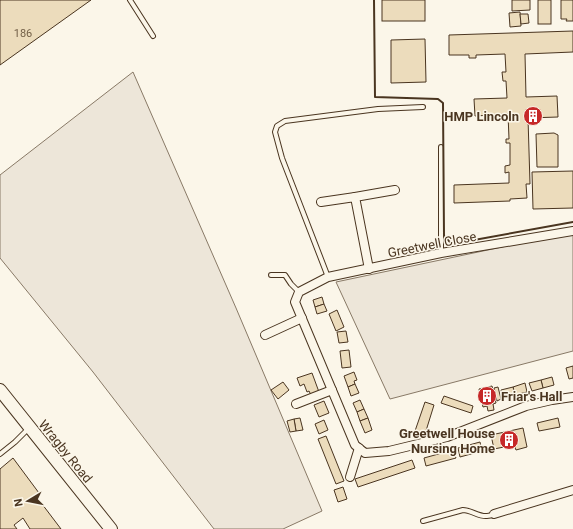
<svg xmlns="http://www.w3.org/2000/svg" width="573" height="529" viewBox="0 0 573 529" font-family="Roboto,sans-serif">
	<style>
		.green { fill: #ede6d9; stroke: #887966 }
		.building { fill: #ecdcbc; stroke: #4a3520 }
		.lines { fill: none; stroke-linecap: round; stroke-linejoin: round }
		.service-casing { stroke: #4a3520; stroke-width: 6 }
		.minor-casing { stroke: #4a3520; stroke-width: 10 }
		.primary-casing { stroke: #4a3520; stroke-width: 14 }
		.service { stroke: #fbf6e9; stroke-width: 4 }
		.minor { stroke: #fbf6e9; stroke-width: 8 }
		.primary { stroke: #fbf6e9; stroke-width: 12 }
		.wall { stroke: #4a3520; stroke-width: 2 }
		.labels { text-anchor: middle; stroke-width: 3; stroke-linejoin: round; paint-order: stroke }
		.number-label { font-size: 11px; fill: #725f47 }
		.poi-label { font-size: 13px; font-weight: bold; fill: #4a3520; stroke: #fbf6e9; text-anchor: end }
		.street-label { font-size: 13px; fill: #4a3520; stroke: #fbf6e9 }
	</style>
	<rect width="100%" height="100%" fill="#fbf6e9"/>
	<!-- green -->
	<g class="green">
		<polygon points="133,72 236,308 322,511 283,529 214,529 93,372 0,258 0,175"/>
		<polygon points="573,232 573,351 390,399 336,282"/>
	</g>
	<!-- building -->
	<g class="building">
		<polygon points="0,0 91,0 0,65"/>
		<rect x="382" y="0" width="43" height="21"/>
		<polygon points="512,0 530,0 530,10 512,11"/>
		<rect x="538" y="0" width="13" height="24"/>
		<polygon points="561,0 573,0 573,21 566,21 567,19 561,19"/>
		<polygon points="520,12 521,26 510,27 509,13"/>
		<polygon points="520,14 528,14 529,23 521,24"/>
		<polygon points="573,31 573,52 525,54 526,97 557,96 558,117 528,118 530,184 526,184 527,198 510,199 510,201 454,203 454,185 509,183 509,172 505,173 505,166 510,165 510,143 506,143 506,139 509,139 508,114 475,116 474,99 507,98 506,81 503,81 502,72 506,72 505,54 476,55 476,58 469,58 469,55 449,55 449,35"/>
		<polygon points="425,39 426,82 391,83 391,40"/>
		<polygon points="554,133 558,135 558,167 537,167 536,134"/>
		<polygon points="573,171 573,208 533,209 532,172"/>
		<polygon points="322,297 324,304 315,307 313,300"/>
		<polygon points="324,304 327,311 317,314 315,307"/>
		<polygon points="337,310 344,327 336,331 329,314"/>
		<polygon points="346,331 348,342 339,343 337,332"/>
		<polygon points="349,350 351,367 342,368 340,351"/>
		<polygon points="573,366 573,378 569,379 566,368"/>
		<polygon points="354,372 357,380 354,381 355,384 348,387 344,376"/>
		<polygon points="312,373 319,392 311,395 309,391 307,392 304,384 300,386 297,378"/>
		<polygon points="552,377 554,385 543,388 541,380"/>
		<polygon points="541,380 543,388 532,391 529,383"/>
		<polygon points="283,382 289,390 278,399 271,390"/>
		<polygon points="525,383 527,392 515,395 513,387"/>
		<polygon points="355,384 359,393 351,396 348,387"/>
		<polygon points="492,386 496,403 493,404 494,410 488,411 487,406 483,407 479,389"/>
		<polygon points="498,387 501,399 497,401 494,388"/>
		<polygon points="513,387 515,395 503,398 501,390"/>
		<polygon points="444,396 473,406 471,413 441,403"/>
		<polygon points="360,400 364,409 357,412 353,403"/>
		<polygon points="324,401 329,413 319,417 314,405"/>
		<polygon points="425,402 434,405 425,434 415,431"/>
		<polygon points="364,409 368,418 360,421 357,412"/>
		<polygon points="300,418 303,430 296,431 294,419"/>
		<polygon points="368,418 372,430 365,433 360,421"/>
		<polygon points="558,418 560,427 539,431 537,423"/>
		<polygon points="294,419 296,431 290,432 287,421"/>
		<polygon points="324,420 328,430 319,434 315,424"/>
		<polygon points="523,428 527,447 516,450 514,445 494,449 491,435"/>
		<polygon points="326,436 344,481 336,484 318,439"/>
		<polygon points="480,442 482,451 460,457 458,448"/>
		<polygon points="453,450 456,458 426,466 424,458"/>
		<polygon points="13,458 39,493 36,496 61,529 30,529 23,518 14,525 17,529 0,529 0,469"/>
		<polygon points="412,460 415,468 358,487 355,479"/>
		<polygon points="343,487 347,499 338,502 334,490"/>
	</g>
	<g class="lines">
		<defs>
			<g id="service">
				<polyline points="130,0 153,36"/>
				<polyline points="441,147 441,253"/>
				<polyline points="271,275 285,275 291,284 299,292"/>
				<polyline points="328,277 282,158 275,132 277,126 285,121 378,109 423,107"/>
				<polyline points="0,454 15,442 29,428"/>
				<path d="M 423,521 L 463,510 C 471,510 479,517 487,516 C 489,516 492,515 494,514"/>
			</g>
			<g id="minor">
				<polyline points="355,197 395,190"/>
				<polyline points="321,202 355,197 369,269"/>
				<polyline points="573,231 441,253 328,277 299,292 295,302 355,445 365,453 389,451 447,437 526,406 552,400 573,397"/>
				<polyline points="265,335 302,318"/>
				<polyline points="296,404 332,390"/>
				<polyline points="350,477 359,448"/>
				<polyline points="494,514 573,490"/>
			</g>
			<polyline id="primary" points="0,390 111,529"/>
		</defs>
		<!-- service casing -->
		<use href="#service" class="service-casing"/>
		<!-- minor casing -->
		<use href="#minor" class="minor-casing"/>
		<!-- primary casing -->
		<use href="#primary" class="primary-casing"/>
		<!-- service -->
		<use href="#service" class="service"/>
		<!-- minor -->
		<use href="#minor" class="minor"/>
		<!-- primary -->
		<use href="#primary" class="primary"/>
		<!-- wall -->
		<polyline class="wall" points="374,0 375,97 438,99 443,103 444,236 452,244 573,222"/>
	</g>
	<!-- icons -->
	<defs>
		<symbol id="building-disc" viewBox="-11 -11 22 22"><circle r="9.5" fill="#c62828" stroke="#fbf6e9"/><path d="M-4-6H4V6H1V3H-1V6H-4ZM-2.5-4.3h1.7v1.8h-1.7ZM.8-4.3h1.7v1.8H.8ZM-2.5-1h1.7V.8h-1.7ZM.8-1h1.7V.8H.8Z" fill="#fff"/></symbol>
	</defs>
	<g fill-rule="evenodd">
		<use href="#building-disc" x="522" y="105" width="22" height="22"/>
		<use href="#building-disc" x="476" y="385" width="22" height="22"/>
		<use href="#building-disc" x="498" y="429" width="22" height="22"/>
	</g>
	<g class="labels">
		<!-- number labels -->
		<g class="number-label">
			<text x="23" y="37">186</text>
		</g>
		<!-- poi labels -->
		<g class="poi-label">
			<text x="519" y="121">HMP Lincoln</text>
			<text x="501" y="401" text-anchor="start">Friar's Hall</text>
			<text x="495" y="438">Greetwell House<tspan x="495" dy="15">Nursing Home</tspan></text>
		</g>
		<!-- street labels -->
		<g class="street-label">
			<text transform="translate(432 244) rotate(-11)" y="5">Greetwell Close</text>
			<text transform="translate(66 451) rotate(51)" y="5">Wragby Road</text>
		</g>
	</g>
	<!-- north arrow -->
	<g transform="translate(28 501) rotate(260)" stroke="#fbf6e9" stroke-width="3" paint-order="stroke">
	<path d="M0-3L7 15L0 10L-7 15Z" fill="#4a3520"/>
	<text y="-6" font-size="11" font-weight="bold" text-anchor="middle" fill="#4a3520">N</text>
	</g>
</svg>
